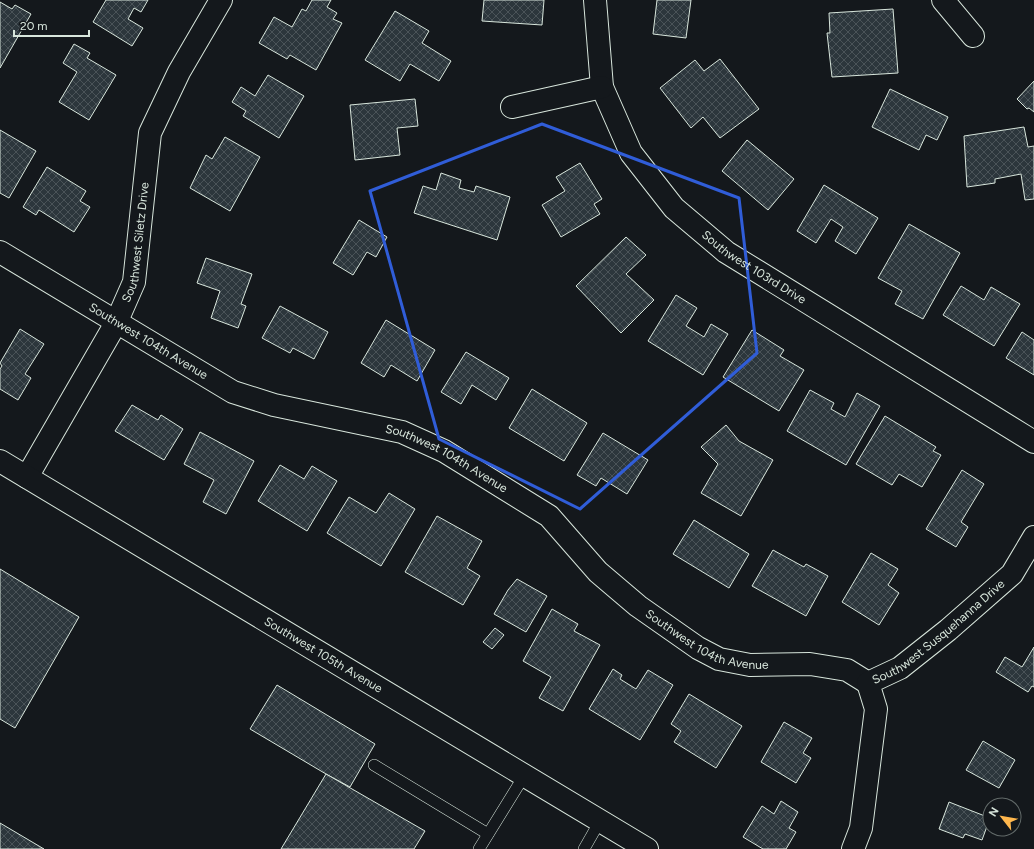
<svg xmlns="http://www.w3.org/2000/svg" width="1034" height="849" viewBox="0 0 1034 849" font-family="Figtree,sans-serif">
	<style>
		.building { fill: url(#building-cross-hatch); stroke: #d8e6dc }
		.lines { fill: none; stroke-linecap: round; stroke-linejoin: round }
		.service-casing { stroke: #d8e6dc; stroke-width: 12 }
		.minor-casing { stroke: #d8e6dc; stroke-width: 24 }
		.tertiary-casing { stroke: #d8e6dc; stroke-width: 24 }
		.service { stroke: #14181c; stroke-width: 11 }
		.minor { stroke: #14181c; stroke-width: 22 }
		.tertiary { stroke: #14181c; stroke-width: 22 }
		.marked { fill: none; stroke: #305dd8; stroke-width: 3; stroke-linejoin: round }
		.labels { text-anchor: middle; stroke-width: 3; stroke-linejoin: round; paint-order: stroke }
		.street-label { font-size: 12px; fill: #d8e6dc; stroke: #14181c }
	</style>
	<defs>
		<pattern id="building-cross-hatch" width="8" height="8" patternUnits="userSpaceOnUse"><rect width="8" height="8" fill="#2c363c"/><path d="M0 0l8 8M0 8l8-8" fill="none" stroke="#4a5358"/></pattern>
	</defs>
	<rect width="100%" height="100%" fill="#14181c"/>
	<!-- building -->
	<g class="building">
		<polygon points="106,0 148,0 141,12 134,8 128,19 143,28 132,46 93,22"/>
		<polygon points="312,0 331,0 327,7 337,13 333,19 342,23 316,70 290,55 287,59 259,43 274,17 292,27 302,9 306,11"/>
		<polygon points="484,0 544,0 542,25 482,21"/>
		<polygon points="657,0 691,0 686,38 653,34"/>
		<polygon points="0,2 12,9 15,5 31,14 0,68"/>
		<polygon points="893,9 898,73 832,77 827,33 830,33 829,13"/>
		<polygon points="395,11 429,31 422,43 451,61 439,81 410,64 400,81 365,60"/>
		<polygon points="74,44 90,53 87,58 116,75 89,120 59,102 77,72 63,63"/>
		<polygon points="720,59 759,109 720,138 703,117 691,128 660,88 695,60 704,71"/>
		<polygon points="268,75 304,96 279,138 243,116 246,111 232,102 241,87 255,96"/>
		<polygon points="1034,81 1034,112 1029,108 1027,109 1017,99"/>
		<polygon points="890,89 948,117 937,140 926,135 919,150 872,127"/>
		<polygon points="415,99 418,126 397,128 400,155 355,160 350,105"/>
		<polygon points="1024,127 1028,147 1034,146 1034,199 1025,200 1021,174 995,179 995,183 967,187 964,136"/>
		<polygon points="0,130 36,151 9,198 0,193"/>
		<polygon points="225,137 260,157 230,211 190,188 206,155 212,159"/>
		<polygon points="747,140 794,179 768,210 722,171"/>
		<polygon points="580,163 602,199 594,204 600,214 561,237 542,205 565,191 556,177"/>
		<polygon points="47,167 86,191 80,201 90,207 74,232 39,210 36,215 23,207"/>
		<polygon points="441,173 461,180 459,188 474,192 476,186 510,197 497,240 414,213 423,186 436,190"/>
		<polygon points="824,185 878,218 856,254 835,241 843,227 831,219 816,243 797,231"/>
		<polygon points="359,220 387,237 376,257 367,252 353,275 333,263"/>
		<polygon points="909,224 960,253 923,319 895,304 902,291 878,278"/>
		<polygon points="626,237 646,255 626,274 654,300 621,333 576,286"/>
		<polygon points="206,258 252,274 241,304 246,306 238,328 211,318 220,291 197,283"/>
		<polygon points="961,286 984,300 991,287 1020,304 994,346 943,315"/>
		<polygon points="676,295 697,308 686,326 704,337 711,324 728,334 703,375 648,341"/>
		<polygon points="280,306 328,332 314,359 293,348 290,353 262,338"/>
		<polygon points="386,320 435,350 417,381 391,365 384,377 361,363"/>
		<polygon points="20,329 44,344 25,374 31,378 18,400 0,389 0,369 2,366 0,363"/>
		<polygon points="752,330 784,350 780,356 804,370 779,411 723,377"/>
		<polygon points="1022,332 1034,340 1034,375 1006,358"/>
		<polygon points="466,352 509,378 496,400 472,385 461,404 441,392"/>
		<polygon points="532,389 587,423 564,461 509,428"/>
		<polygon points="810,390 834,403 831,409 845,417 857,393 880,406 846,465 787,431"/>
		<polygon points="132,405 158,420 161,415 183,429 164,460 115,431"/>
		<polygon points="885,416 936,447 933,451 941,455 922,487 899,474 892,485 856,464"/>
		<polygon points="726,425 739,441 773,460 741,516 701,493 718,464 701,447"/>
		<polygon points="200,432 254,461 226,514 203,502 214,480 184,464"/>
		<polygon points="603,433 648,460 627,494 601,478 596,486 577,475"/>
		<polygon points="280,465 304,479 312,466 337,481 307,531 258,501"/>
		<polygon points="962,470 984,484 961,522 968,527 956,547 926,529"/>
		<polygon points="389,493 415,509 381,566 327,533 349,497 376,513"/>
		<polygon points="437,516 482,541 467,568 480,576 463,605 405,572"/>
		<polygon points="694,520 749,554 729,588 673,554"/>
		<polygon points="773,550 804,567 806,564 828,576 806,616 752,586"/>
		<polygon points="871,553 898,569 888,585 899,593 879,625 842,602"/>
		<polygon points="0,569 79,617 15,728 0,719"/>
		<polygon points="517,579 547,596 526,632 494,614 508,590"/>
		<polygon points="552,609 578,624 574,631 600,645 563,711 539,698 551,677 523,661"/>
		<polygon points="495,628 504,635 492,649 483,642"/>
		<polygon points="1034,647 1034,687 1032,686 1028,692 996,672 1005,657 1022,667"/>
		<polygon points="613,669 622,675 620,679 636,689 648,670 673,685 640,740 589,709"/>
		<polygon points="277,685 375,744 350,787 326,774 250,729"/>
		<polygon points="689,694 742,726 716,768 674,742 681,731 671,724"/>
		<polygon points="784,722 812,738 803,753 811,758 796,783 761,762"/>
		<polygon points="983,741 1015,760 999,788 966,770"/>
		<polygon points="326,774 425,831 414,849 281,849"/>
		<polygon points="781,801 798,812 789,828 796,832 786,849 763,849 743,837 762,806 774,814"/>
		<polygon points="949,802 990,818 982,840 965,834 963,838 939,829"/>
		<polygon points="0,823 44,849 0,849"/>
	</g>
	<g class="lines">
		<defs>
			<g id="service">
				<polyline points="374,765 488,834"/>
				<polyline points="479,849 524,776"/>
				<polyline points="584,849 600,821"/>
			</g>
			<g id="minor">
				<path id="s1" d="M 595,0 L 602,87 L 631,153 L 674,208 L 726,252 L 1034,442"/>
				<polyline points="943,0 973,36"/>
				<polyline points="512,107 602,87"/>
				<path id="s2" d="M 0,252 L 233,392 L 274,405 L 402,432 L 444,451 L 549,516 L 598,572 L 638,606 L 698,648 L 719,659 L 750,665 L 810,664 L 847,670 L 868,683"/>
				<path id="s3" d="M 27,477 L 116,323 L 134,282 L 150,133 L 179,72 L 221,0"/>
				<path id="s4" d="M 853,849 L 861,828 L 876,709 L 868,683 L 900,668 L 948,630 L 1012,574 L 1034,537"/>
			</g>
			<g id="tertiary">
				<path id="s5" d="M 0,461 L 647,849"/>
			</g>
		</defs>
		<!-- service casing -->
		<use href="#service" class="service-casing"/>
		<!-- minor casing -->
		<use href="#minor" class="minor-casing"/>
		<!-- tertiary casing -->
		<use href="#tertiary" class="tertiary-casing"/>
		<!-- service -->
		<use href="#service" class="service"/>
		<!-- minor -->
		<use href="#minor" class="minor"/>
		<!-- tertiary -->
		<use href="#tertiary" class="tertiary"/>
	</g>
	<!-- marked area -->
	<path class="marked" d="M 542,124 L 739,198 L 757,353 L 580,509 L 439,439 L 370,191 Z"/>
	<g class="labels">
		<!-- street labels -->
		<g class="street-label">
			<text dy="4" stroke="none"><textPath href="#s3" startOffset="262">Southwest Siletz Drive</textPath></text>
			<text dy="4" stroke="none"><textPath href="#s1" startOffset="329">Southwest 103rd Drive</textPath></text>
			<text dy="4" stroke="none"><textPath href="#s2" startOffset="173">Southwest 104th Avenue</textPath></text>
			<text dy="4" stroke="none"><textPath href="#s2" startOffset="497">Southwest 104th Avenue</textPath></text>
			<text dy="4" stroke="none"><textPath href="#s4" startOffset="257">Southwest Susquehanna Drive</textPath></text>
			<text dy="4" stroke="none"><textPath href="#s2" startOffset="821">Southwest 104th Avenue</textPath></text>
			<text dy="4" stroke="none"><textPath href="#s5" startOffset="377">Southwest 105th Avenue</textPath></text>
		</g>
	</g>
	<!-- north arrow -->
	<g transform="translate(1002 817) rotate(301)"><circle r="19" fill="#14181c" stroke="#626a69"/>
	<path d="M0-3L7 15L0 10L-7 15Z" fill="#ffb74d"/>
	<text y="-6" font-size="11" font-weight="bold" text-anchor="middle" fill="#d8e6dc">N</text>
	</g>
	<!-- scale -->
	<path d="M14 30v6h75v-6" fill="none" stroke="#d8e6dc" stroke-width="2"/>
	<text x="20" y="30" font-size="12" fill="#d8e6dc" stroke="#14181c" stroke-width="3" paint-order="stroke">20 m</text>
</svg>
